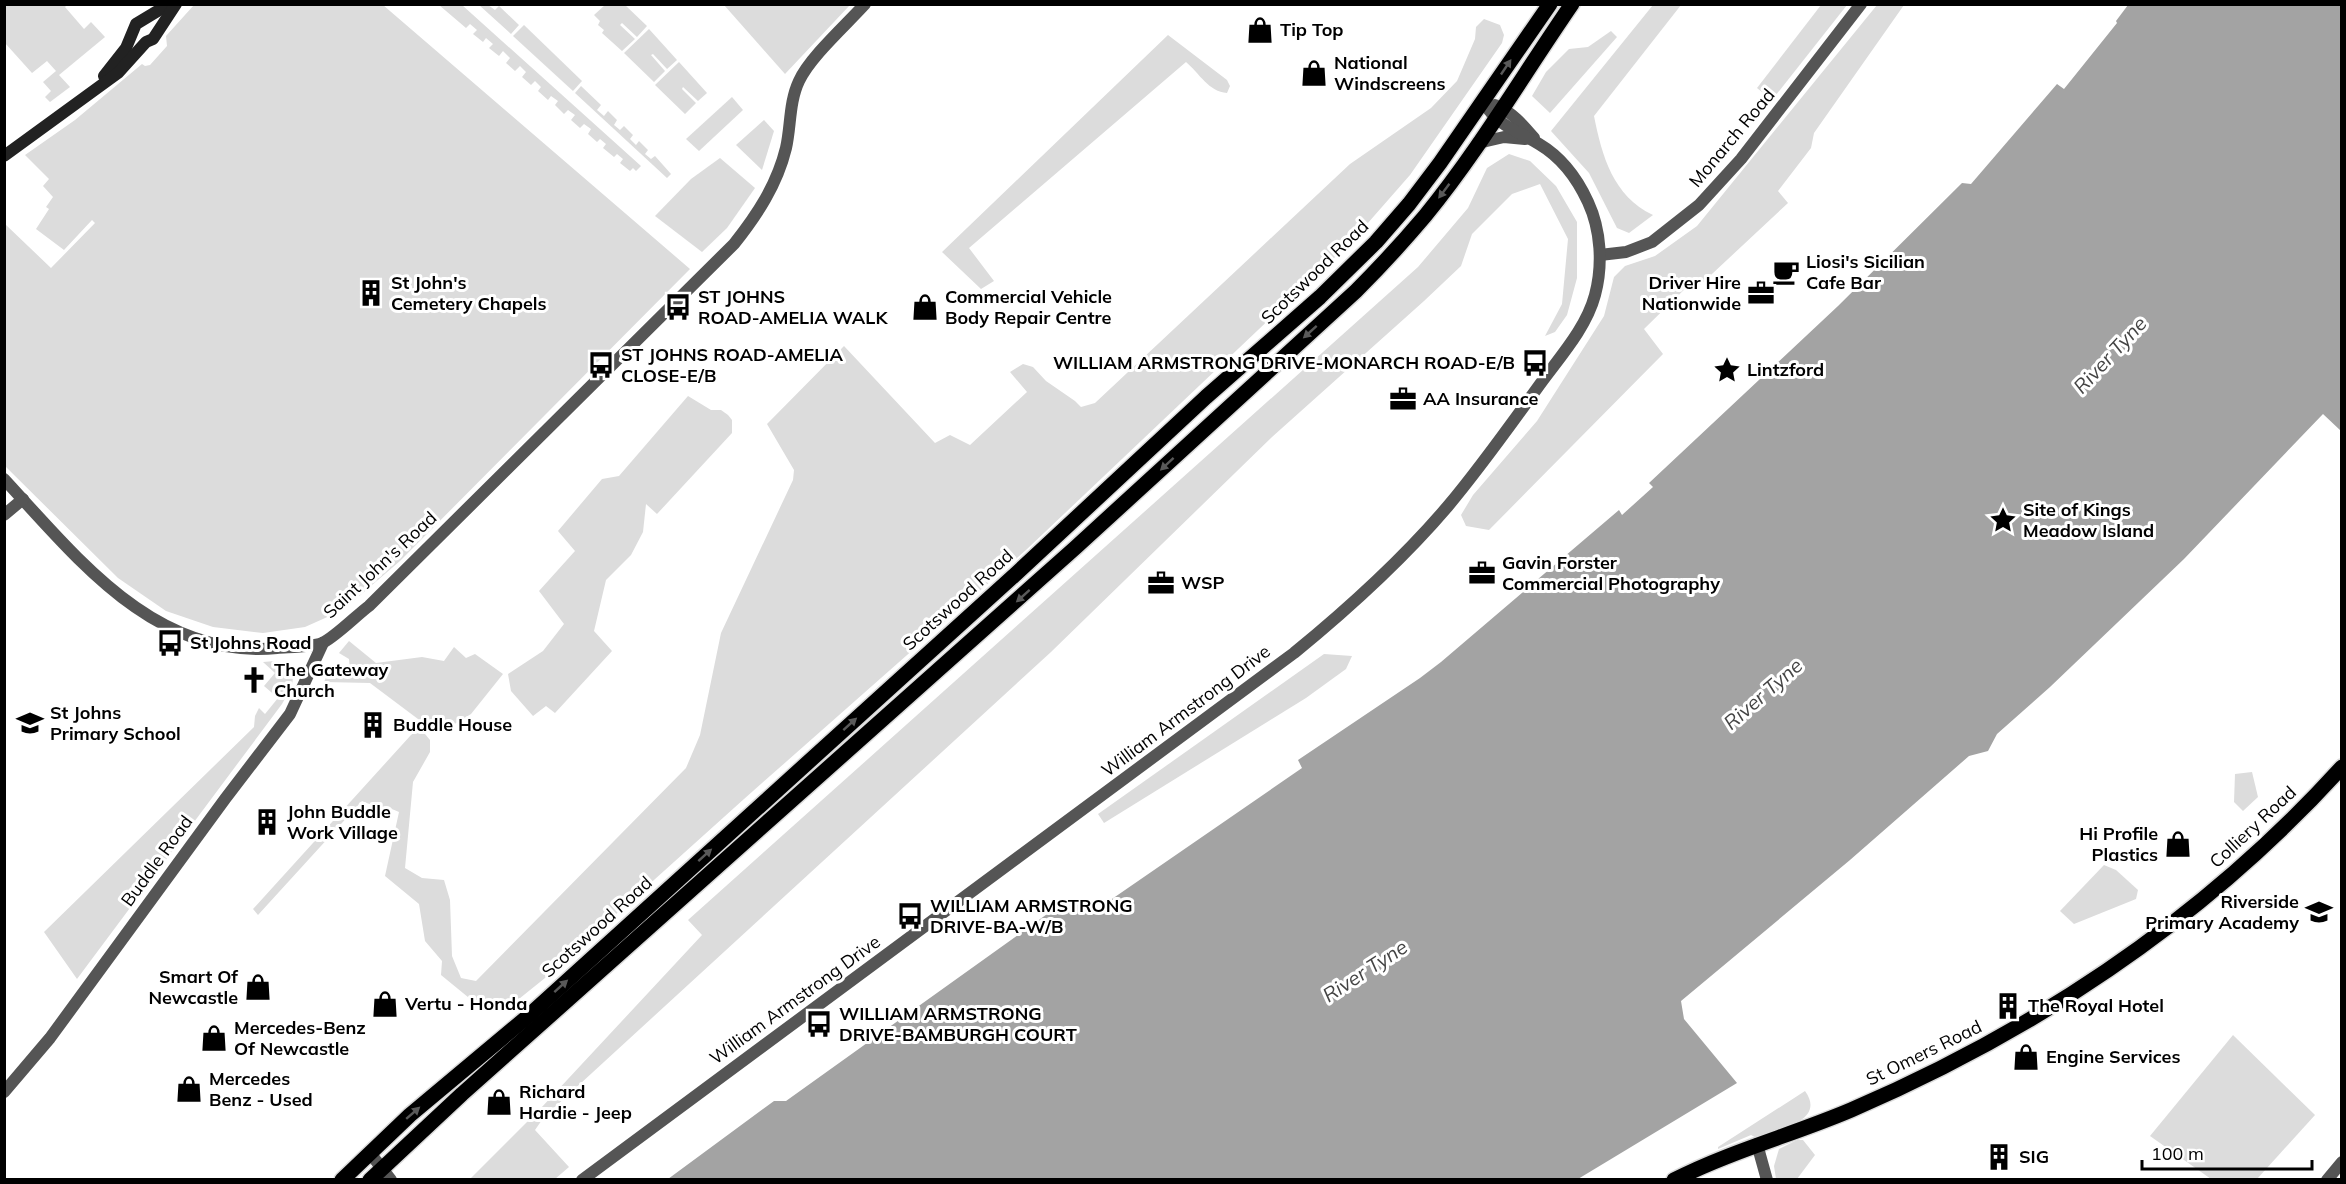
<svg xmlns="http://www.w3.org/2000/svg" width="2346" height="1184" viewBox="0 0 2346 1184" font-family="Mulish,sans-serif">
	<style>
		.green { fill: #dcdcdc }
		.water { fill: #a3a3a3 }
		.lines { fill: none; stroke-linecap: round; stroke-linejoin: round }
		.primary-casing { stroke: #dbdbdb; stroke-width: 18 }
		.tertiary { stroke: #555; stroke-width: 12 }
		.secondary { stroke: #222; stroke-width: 12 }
		.primary { stroke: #000; stroke-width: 15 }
		.oneway { fill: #595959 }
		.labels { text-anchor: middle; stroke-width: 6; stroke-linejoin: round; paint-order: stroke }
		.poi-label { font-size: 18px; font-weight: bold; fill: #000; stroke: #fff; text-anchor: start }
		.street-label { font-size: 18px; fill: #000; stroke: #fff }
		.water-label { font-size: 20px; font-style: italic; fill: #444; stroke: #fff }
	</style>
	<rect width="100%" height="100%" fill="#fff"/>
	<!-- green -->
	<g class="green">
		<polygon points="4,5 67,5 65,7 84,29 91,22 105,37 59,75 70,87 50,102 45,97 51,91 43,82 56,71 47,61 32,73 5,43"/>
		<polygon points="194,5 383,5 690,269 400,561 343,610 305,627 263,633 213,627 166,611 118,578 5,466 5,224 51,268 95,223 92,220 64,250 36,229 49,209 46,207 53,197 43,186 49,179 25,155 75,120 142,64 145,66 150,65 167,46 166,36"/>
		<polygon points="439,5 462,5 641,166 636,171 633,168 630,171 620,163 623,159 617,154 614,157 603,148 606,144 600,139 597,142 588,134 591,129 584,124 580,128 571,120 575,115 568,110 564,114 555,105 558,101 551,96 548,100 538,91 541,87 535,81 531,85 522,77 526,72 520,66 515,71 506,63 510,58 503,51 499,56 489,48 493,44 486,38 483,42 473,34 477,30 470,24 466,28"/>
		<polygon points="479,5 488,5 495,10 499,6 519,25 511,34"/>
		<polygon points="605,5 625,5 647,26 637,37 622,23 620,25 635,39 622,51 602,33 604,30 598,25 600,21 594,15"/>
		<polygon points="724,5 850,5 785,74"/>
		<path d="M 1653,5 L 1681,5 L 1594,116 C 1602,156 1613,196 1653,215 L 1629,233 L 1617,228 L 1589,173 L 1551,131 Z"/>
		<polygon points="1821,5 1847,5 1772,100 1757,88"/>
		<polygon points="1877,5 1904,5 1814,133 1811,148 1778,191 1788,203 1697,288 1692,282 1644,329 1663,354 1489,530 1466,526 1461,515 1473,495 1537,421 1604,316 1614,277 1625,266 1655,256 1697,226"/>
		<path d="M 1484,19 L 1500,25 L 1504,35 L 1502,43 L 1410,175 L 1353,240 L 1026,550 L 744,799 L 545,978 L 504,1011 L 485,1011 L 441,975 L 442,961 L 425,941 L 419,904 L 385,876 L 399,812 C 387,806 374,807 362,801 L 258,915 L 253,909 L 411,735 L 420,728 L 430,740 L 430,752 L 413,782 L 405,868 L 422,878 L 444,880 L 450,900 L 452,956 L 461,978 L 476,981 L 686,768 L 700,735 L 721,633 L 793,480 L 794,470 L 767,424 L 844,346 L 935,443 L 950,435 L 970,445 L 1027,392 L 1010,372 L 1023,364 L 1033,367 L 1046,381 L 1075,401 L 1081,407 L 1095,403 L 1350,164 L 1431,108 L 1457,81 L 1475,39 L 1476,27 Z"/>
		<polygon points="524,25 582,81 573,91 513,36"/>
		<polygon points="649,29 677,60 667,69 653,54 651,55 665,71 654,82 624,53"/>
		<polygon points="1611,31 1617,37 1550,113 1532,96 1546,72 1569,49 1588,47"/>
		<path d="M 1168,35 L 1227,80 L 1230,86 L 1227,93 C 1209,92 1199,73 1186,62 L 969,248 L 994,281 L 981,289 L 942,252 Z"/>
		<polygon points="679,62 707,93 698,101 683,87 682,89 696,103 685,114 655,85"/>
		<polygon points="581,86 601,105 597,110 604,116 608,111 617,120 614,125 620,130 624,126 633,135 630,139 636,145 639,141 648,150 645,154 651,159 655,156 671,174 667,178 575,93"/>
		<polygon points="732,97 743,110 699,151 686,139"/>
		<polygon points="764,120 774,131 762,170 736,145"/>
		<polygon points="1509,154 1530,161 1556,186 1577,222 1577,278 1567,315 1555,332 1545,336 1562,304 1568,239 1540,184 1512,194 1472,234 1461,266 1424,301 1272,437 1051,652 544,1117 535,1130 569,1167 555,1179 470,1179 541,1108 702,935 688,920 1418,267 1468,208 1487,168"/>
		<polygon points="720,158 755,188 727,228 702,252 655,216 691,179"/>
		<polygon points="688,396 711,410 721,410 728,415 732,420 732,433 657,514 646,504 643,532 631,555 606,580 594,631 612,651 555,713 546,706 533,716 511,691 508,674 543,651 564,624 539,591 575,551 558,531 602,479 619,476"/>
		<polygon points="349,641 376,663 422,657 444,661 454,647 466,658 475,654 503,674 471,714 438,734 370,683 324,682 327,675 340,678 350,671 349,659 339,653"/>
		<polygon points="1324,654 1352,656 1346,669 1306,698 1104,823 1098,814"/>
		<polygon points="275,661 286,668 293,677 292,686 282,704 77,979 44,932 254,727 255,716 259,708 265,714 278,698 264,686 275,673 263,662"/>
		<polygon points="2252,772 2258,797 2243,811 2234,802 2235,774"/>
		<polygon points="2104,865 2116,870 2138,890 2136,899 2074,924 2060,911"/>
		<polygon points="2233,1035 2315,1115 2257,1179 2211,1179 2150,1136"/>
		<path d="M 1805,1091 C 1827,1121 1777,1130 1757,1138 L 1751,1135 L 1718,1149 L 1718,1147 Z"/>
		<polygon points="1797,1140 1803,1140 1815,1155 1797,1179 1776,1179 1774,1166 1779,1149"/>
	</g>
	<!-- water -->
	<polygon class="water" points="2128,5 2341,5 2341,431 2323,414 2184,559 2050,687 1997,734 1988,751 1969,756 1850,860 1681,1001 1684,1019 1737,1083 1578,1179 668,1179 774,1101 786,1101 1071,897 1096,910 1302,768 1298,760 1420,678 1441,662 1619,510 1622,515 1653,487 1649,483 1838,306 1962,183 1971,184 2057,84 2064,89 2117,23 2116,21"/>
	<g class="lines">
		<defs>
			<g id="primary">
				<polyline points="342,1180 410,1115 526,1018 1018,572 1206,397 1320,297 1376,242 1409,204 1440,163 1550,4"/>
				<path d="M 370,1180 L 462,1094 L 1075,548 L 1356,291 C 1380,267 1403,242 1425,216 C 1479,150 1523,75 1572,4"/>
				<path d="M 1674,1180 C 1731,1151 1792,1135 1851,1110 C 2039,1029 2204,919 2342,767"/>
			</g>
		</defs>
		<!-- primary casing -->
		<use href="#primary" class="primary-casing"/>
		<!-- tertiary -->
		<g class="tertiary">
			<path d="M 1495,105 C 1511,111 1523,125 1534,138"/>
			<polyline points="1478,143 1504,137 1525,139"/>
			<polyline points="1600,255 1626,252 1652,242 1699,205 1741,159 1861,4"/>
			<path d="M 4,479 C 78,559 156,660 277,648 C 289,647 312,647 322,643 C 333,639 358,614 369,606 L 734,244 C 757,215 777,185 786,148 C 791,126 789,102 799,81 C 810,57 846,25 865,4"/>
			<polyline points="4,515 23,499"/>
			<polyline points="4,1092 50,1038 225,799 290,714 323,643"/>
			<polyline points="1757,1144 1767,1180"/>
			<polyline points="370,1153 391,1180"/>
			<path d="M 582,1180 L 1294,653 C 1349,608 1402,560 1448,506 C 1480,468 1509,427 1538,387 C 1558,359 1586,329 1595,295 C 1603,265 1601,230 1588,202 C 1577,178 1561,157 1539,144 C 1513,129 1500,127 1482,101"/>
			<polyline points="2327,1180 2342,1162"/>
		</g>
		<!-- secondary -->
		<g class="secondary">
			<polyline points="104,76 126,48 136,24 169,4"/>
			<polyline points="4,156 118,73 146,42 153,39 176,4"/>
		</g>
		<!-- primary -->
		<use href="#primary" class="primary"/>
	</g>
	<!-- one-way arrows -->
	<defs><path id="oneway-solid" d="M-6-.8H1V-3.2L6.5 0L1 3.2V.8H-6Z" transform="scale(1.5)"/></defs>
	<g class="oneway">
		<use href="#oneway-solid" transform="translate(1506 67) rotate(-56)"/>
		<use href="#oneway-solid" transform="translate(1444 191) rotate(127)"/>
		<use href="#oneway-solid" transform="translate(1310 332) rotate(138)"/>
		<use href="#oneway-solid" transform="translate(1167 464) rotate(137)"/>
		<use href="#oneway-solid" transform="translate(1023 596) rotate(138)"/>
		<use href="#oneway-solid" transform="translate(850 724) rotate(-42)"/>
		<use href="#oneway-solid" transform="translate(705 855) rotate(-42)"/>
		<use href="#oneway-solid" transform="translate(561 986) rotate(-42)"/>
		<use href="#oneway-solid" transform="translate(413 1113) rotate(-41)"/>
	</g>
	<!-- icons -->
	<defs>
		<symbol id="shop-bare" viewBox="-9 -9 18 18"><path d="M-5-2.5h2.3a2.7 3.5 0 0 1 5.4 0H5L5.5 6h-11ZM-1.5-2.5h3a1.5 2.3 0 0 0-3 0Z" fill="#000" stroke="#fff" stroke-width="2.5" paint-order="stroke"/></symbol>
		<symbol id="cafe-bare" viewBox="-9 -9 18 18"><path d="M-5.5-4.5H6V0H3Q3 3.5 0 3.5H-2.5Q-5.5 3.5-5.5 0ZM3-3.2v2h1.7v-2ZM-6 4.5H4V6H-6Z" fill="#000" stroke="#fff" stroke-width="2.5" paint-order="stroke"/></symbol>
		<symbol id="building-bare" viewBox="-9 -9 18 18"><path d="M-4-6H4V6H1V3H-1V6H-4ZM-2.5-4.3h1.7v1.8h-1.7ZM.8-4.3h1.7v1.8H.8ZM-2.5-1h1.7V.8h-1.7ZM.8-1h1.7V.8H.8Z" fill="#000" stroke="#fff" stroke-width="2.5" paint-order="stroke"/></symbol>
		<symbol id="office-bare" viewBox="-9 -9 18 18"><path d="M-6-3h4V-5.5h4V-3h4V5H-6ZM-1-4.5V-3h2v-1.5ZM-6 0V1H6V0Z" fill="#000" stroke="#fff" stroke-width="2.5" paint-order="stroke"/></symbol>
		<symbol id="bus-bare" viewBox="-9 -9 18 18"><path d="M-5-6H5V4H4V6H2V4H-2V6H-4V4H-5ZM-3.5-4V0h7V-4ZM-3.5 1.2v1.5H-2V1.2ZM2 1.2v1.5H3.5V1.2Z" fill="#000" stroke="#fff" stroke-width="2.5" paint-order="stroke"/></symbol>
		<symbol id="sight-bare" viewBox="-9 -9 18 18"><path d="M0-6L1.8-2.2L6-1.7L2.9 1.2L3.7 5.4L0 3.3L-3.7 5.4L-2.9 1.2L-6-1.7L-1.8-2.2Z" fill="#000" stroke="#fff" stroke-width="2.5" paint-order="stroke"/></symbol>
		<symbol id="church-bare" viewBox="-9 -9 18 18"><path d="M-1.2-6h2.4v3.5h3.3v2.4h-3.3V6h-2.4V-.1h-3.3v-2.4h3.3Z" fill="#000" stroke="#fff" stroke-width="2.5" paint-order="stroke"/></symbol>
		<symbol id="school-bare" viewBox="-9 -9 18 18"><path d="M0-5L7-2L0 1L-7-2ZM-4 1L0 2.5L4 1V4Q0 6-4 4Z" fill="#000" stroke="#fff" stroke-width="2.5" paint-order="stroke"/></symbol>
	</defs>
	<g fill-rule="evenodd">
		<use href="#shop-bare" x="1241" y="11" width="38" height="38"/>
		<use href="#shop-bare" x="1295" y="54" width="38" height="38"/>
		<use href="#cafe-bare" x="1767" y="253" width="38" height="38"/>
		<use href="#building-bare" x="352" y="274" width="38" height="38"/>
		<use href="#office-bare" x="1742" y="274" width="38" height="38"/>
		<use href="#bus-bare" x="659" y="288" width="38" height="38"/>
		<use href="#shop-bare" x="906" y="288" width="38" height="38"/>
		<use href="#bus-bare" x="1516" y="344" width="38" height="38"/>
		<use href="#bus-bare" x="582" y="346" width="38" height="38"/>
		<use href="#sight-bare" x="1708" y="351" width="38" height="38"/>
		<use href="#office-bare" x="1384" y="380" width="38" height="38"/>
		<use href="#sight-bare" x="1984" y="501" width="38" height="38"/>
		<use href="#office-bare" x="1463" y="554" width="38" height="38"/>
		<use href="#office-bare" x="1142" y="564" width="38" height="38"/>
		<use href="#bus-bare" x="151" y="624" width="38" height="38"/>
		<use href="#church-bare" x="235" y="661" width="38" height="38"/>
		<use href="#school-bare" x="11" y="704" width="38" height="38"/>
		<use href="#building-bare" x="354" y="706" width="38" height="38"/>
		<use href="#building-bare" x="248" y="803" width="38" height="38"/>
		<use href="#shop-bare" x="2159" y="825" width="38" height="38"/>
		<use href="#school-bare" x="2300" y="893" width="38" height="38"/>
		<use href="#bus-bare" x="891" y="897" width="38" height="38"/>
		<use href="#shop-bare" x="239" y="968" width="38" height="38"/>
		<use href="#shop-bare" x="366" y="985" width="38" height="38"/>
		<use href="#building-bare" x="1989" y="987" width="38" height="38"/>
		<use href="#bus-bare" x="800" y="1005" width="38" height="38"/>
		<use href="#shop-bare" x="195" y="1019" width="38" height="38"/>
		<use href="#shop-bare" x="2007" y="1038" width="38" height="38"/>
		<use href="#shop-bare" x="170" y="1070" width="38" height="38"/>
		<use href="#shop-bare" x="480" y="1083" width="38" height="38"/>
		<use href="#building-bare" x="1980" y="1138" width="38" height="38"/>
	</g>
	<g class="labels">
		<!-- poi labels -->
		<g class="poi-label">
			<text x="1280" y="36">Tip Top</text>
			<text x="1334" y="69">National<tspan x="1334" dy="21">Windscreens</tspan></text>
			<text x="1806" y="268">Liosi's Sicilian<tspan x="1806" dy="21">Cafe Bar</tspan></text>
			<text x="391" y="289">St John's<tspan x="391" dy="21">Cemetery Chapels</tspan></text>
			<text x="1741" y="289" text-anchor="end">Driver Hire<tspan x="1741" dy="21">Nationwide</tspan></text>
			<text x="698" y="303">ST JOHNS<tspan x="698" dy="21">ROAD-AMELIA WALK</tspan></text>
			<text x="945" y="303">Commercial Vehicle<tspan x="945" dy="21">Body Repair Centre</tspan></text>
			<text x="621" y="361">ST JOHNS ROAD-AMELIA<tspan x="621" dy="21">CLOSE-E/B</tspan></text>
			<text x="1515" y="369" text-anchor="end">WILLIAM ARMSTRONG DRIVE-MONARCH ROAD-E/B</text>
			<text x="1747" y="376">Lintzford</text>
			<text x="1423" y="405">AA Insurance</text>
			<text x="2023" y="516">Site of Kings<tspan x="2023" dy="21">Meadow Island</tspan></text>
			<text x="1502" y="569">Gavin Forster<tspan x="1502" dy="21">Commercial Photography</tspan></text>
			<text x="1181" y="589">WSP</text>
			<text x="190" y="649">St Johns Road</text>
			<text x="274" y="676">The Gateway<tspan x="274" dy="21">Church</tspan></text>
			<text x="50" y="719">St Johns<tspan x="50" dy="21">Primary School</tspan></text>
			<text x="393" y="731">Buddle House</text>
			<text x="287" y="818">John Buddle<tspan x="287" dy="21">Work Village</tspan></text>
			<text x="2158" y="840" text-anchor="end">Hi Profile<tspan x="2158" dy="21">Plastics</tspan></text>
			<text x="2299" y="908" text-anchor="end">Riverside<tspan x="2299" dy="21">Primary Academy</tspan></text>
			<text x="930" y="912">WILLIAM ARMSTRONG<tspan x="930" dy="21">DRIVE-BA-W/B</tspan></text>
			<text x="238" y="983" text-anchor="end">Smart Of<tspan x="238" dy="21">Newcastle</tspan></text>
			<text x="405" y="1010">Vertu - Honda</text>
			<text x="2028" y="1012">The Royal Hotel</text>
			<text x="839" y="1020">WILLIAM ARMSTRONG<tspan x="839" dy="21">DRIVE-BAMBURGH COURT</tspan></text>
			<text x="234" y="1034">Mercedes-Benz<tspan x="234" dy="21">Of Newcastle</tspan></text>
			<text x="2046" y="1063">Engine Services</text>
			<text x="209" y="1085">Mercedes<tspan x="209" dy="21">Benz - Used</tspan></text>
			<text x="519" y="1098">Richard<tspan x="519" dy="21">Hardie - Jeep</tspan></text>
			<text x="2019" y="1163">SIG</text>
		</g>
		<!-- street labels -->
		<g class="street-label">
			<text transform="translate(1732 138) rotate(-50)" y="6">Monarch Road</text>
			<text transform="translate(1315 272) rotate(-44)" y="6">Scotswood Road</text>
			<text transform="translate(380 565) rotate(-43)" y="6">Saint John's Road</text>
			<text transform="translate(958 600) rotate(-42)" y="6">Scotswood Road</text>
			<text transform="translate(1186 711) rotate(-37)" y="6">William Armstrong Drive</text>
			<text transform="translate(2253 827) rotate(-43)" y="6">Colliery Road</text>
			<text transform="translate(157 861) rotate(-54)" y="6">Buddle Road</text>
			<text transform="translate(597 927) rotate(-42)" y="6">Scotswood Road</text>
			<text transform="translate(795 1000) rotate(-36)" y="6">William Armstrong Drive</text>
			<text transform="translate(1924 1053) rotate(-26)" y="6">St Omers Road</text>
		</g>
		<!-- water labels -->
		<g class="water-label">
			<text transform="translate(2110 355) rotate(-47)" y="7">River Tyne</text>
			<text transform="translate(1763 694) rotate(-41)" y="7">River Tyne</text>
			<text transform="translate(1365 971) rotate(-33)" y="7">River Tyne</text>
		</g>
	</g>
	<!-- border -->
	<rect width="2346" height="1184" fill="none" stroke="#000000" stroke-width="12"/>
	<!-- scale -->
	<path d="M2142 1160v9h170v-9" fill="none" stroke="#000000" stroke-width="3"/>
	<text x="2151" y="1160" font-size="18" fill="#000000" stroke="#ffffff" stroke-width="4.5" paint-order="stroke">100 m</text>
</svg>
